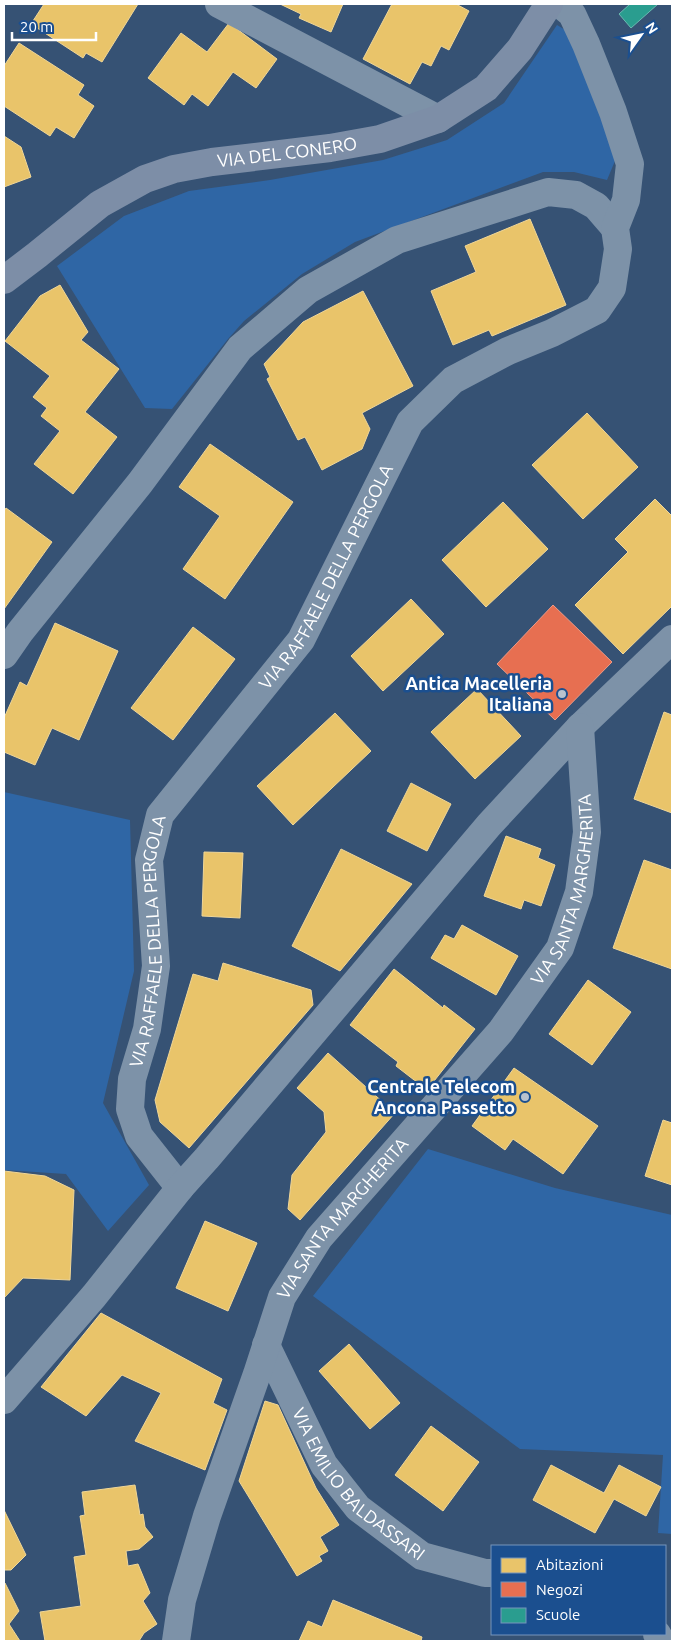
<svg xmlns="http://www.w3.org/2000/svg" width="676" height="1645" viewBox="0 0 676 1645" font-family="Ubuntu,sans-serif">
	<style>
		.green { fill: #2f66a5 }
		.homes { fill: #e9c46a; stroke: #f0d697 }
		.shops { fill: #e76f51; stroke: #ee9a85 }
		.schools { fill: #2a9d8f; stroke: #6abab1 }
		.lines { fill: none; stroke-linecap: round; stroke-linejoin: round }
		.minor { stroke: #7d92a8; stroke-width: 28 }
		.major { stroke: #7d8ea7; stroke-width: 28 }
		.poi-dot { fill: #b9c2ce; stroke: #1b4f8f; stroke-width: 2 }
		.labels { text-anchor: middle; stroke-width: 5; stroke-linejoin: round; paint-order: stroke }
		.street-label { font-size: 18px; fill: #fff; stroke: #1b4f8f }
		.poi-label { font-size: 18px; font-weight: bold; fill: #fff; stroke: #1b4f8f; text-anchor: end }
	</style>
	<rect width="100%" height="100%" fill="#365274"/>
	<!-- green -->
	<g class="green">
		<polygon points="557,25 567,31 620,149 607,180 574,172 543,172 355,242 302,274 244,321 228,339 172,409 145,408 57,266 124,216 189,191 270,180 383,160 447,140 504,103"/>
		<polygon points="4,792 130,820 134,971 103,1103 149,1185 108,1231 66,1174 4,1170"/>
		<polygon points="428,1149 555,1188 672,1215 672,1534 658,1533 663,1455 520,1449 313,1296"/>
	</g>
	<!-- homes -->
	<g class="homes">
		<polygon points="44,4 138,4 102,62 86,53 83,58 31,24"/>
		<polygon points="280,4 343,4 331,32 299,18 301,14"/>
		<polygon points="392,4 456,4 469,11 449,50 441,46 431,66 422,62 410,84 363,59"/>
		<polygon points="229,23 277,59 256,88 233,72 208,106 192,94 184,105 148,78 181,33 207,52"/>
		<polygon points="19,43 84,85 78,95 94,106 74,138 56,127 50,136 4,106 4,66"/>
		<polygon points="4,136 21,147 31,177 4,187"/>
		<polygon points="530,219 566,305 492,336 489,330 453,345 431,291 476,272 465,246"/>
		<polygon points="60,285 88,332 81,340 119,369 85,412 117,437 73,494 34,464 60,431 41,416 47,408 33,397 50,376 5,341 40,296"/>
		<polygon points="363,291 413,386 362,413 370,429 362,449 322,470 305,437 298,440 267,379 270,377 264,364 303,322"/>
		<polygon points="587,413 638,467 583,519 532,465"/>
		<polygon points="210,444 293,502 225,599 183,569 220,516 179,487"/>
		<polygon points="655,499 672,516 672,606 623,654 575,605 628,552 615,539"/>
		<polygon points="503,502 548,549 486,607 442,560"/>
		<polygon points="6,508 52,542 4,609 4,511"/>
		<polygon points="411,599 444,634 383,691 351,656"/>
		<polygon points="55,623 118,651 79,740 52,728 35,765 4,752 4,718 20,682 27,686"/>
		<polygon points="193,627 235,659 173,740 131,708"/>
		<polygon points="477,689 521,736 475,779 431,732"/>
		<polygon points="664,712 672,715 672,813 634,799"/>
		<polygon points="335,713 371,751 293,825 257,786"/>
		<polygon points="411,783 451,804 427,851 387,831"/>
		<polygon points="506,836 541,849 538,858 555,865 541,906 524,900 521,909 484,896"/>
		<polygon points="341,849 412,884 340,971 292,946"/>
		<polygon points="204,852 243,853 240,918 202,916"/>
		<polygon points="644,860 672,870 672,969 613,948"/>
		<polygon points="462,925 518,956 496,995 431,958 445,935 454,939"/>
		<polygon points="223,963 311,990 313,1005 189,1148 160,1122 155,1100 193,974 218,981"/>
		<polygon points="394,969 443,1008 444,1005 475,1029 427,1090 396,1066 398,1062 350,1025"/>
		<polygon points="588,980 631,1012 592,1065 549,1034"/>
		<polygon points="328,1053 395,1113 300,1220 288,1209 292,1175 326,1132 324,1112 297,1088"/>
		<polygon points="514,1068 598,1126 563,1174 513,1139 505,1150 472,1126"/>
		<polygon points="663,1120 672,1123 672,1185 645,1176"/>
		<polygon points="4,1171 45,1176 74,1190 70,1280 23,1278 4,1298"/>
		<polygon points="205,1221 257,1243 228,1311 176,1288"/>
		<polygon points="101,1313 222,1379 213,1403 227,1410 205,1470 135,1441 161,1393 122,1375 86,1416 41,1387"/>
		<polygon points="349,1344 400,1403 370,1429 319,1371"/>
		<polygon points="265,1401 278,1405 316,1488 339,1525 320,1537 328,1551 319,1556 322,1561 297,1576 239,1481"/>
		<polygon points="431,1426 479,1462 443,1511 395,1475"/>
		<polygon points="551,1465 604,1493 619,1465 661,1487 646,1516 614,1499 595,1533 533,1500"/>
		<polygon points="135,1485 140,1515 143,1514 145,1527 153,1537 139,1549 126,1551 128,1566 138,1564 150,1593 143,1601 157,1624 144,1633 139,1641 45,1641 40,1612 81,1606 74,1557 86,1555 80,1516 85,1515 82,1492"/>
		<polygon points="4,1510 26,1555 11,1570 4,1570"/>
		<polygon points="4,1583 5,1583 19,1611 9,1624 20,1641 4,1641"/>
		<polygon points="333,1600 422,1637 421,1641 299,1641 308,1621 322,1627"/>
	</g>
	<!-- shops -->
	<polygon class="shops" points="553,605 612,662 555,720 497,664"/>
	<!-- schools -->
	<polygon class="schools" points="630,4 658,4 631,28 619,14"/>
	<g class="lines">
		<!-- minor -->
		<g class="minor">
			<polyline points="219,4 438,119"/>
			<polyline points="4,655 20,632 140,483 240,348 308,290 397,240 548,192 576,195 596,206 615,228"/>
			<path id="s1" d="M 180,1188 L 139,1136 L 130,1109 L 132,1079 L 147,1029 L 156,966 L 149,860 L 160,815 L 301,640 L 410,422 L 453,380 L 508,351 L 552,333 L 597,310 L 612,288 L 618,249 L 615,228 L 626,200 L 630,164 L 613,112 L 586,44 L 572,14 L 560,4"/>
			<path id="s2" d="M 266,1345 L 324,1465 L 358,1508 L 422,1556 L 485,1573 L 492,1573"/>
			<polyline points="4,1400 94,1296 180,1188 207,1158 489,825 580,727 672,639"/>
			<polyline points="657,1634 661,1641"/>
			<path id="s3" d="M 176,1641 L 182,1600 L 207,1516 L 257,1374 L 282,1297 L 319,1238 L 501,1031 L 560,948 L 579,892 L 587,832 L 580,727"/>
		</g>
		<!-- major -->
		<path class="major" id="s4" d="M 4,280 L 37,255 L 100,204 L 145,179 L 174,169 L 212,162 L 330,148 L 380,139 L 438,119 L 486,88 L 520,49 L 549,4"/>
	</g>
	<!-- markers -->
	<g class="poi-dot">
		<circle cx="562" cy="694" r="5"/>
		<circle cx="525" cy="1097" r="5"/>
	</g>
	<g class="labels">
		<!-- street labels -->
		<g class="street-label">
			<text dy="6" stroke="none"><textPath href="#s4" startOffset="319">VIA DEL CONERO</textPath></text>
			<text dy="6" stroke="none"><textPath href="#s1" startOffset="685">VIA RAFFAELE DELLA PERGOLA</textPath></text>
			<text dy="6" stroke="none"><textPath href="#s3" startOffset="865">VIA SANTA MARGHERITA</textPath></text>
			<text dy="6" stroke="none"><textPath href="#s1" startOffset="265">VIA RAFFAELE DELLA PERGOLA</textPath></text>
			<text dy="6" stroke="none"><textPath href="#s3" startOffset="460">VIA SANTA MARGHERITA</textPath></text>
			<text dy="6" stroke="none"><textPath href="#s2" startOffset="170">VIA EMILIO BALDASSARI</textPath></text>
		</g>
		<!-- poi labels -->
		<g class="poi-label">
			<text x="552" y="690">Antica Macelleria<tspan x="552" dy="21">Italiana</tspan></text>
			<text x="515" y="1093">Centrale Telecom<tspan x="515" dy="21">Ancona Passetto</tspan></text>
		</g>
	</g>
	<!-- border -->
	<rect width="676" height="1645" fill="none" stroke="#ffffff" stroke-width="10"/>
	<!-- legend -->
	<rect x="491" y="1545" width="175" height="90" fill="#1b4f8f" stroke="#7695bc"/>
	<rect x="501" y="1558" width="25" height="15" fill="#e9c46a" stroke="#7695bc"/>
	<text x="536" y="1570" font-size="15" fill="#ffffff">Abitazioni</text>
	<rect x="501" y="1582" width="25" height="15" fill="#e76f51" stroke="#7695bc"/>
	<text x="536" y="1595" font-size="15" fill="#ffffff">Negozi</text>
	<rect x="501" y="1608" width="25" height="15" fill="#2a9d8f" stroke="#7695bc"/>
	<text x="536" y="1620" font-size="15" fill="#ffffff">Scuole</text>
	<!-- north arrow -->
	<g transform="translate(641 35) rotate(57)" stroke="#1b4f8f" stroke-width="4" paint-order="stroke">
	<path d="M0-4L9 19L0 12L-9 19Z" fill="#ffffff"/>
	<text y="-8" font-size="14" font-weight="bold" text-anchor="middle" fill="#ffffff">N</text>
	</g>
	<!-- scale -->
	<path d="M12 32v8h84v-8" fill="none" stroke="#ffffff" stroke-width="2.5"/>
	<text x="20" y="32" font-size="15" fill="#ffffff" stroke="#1b4f8f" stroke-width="4" paint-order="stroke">20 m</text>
</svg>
